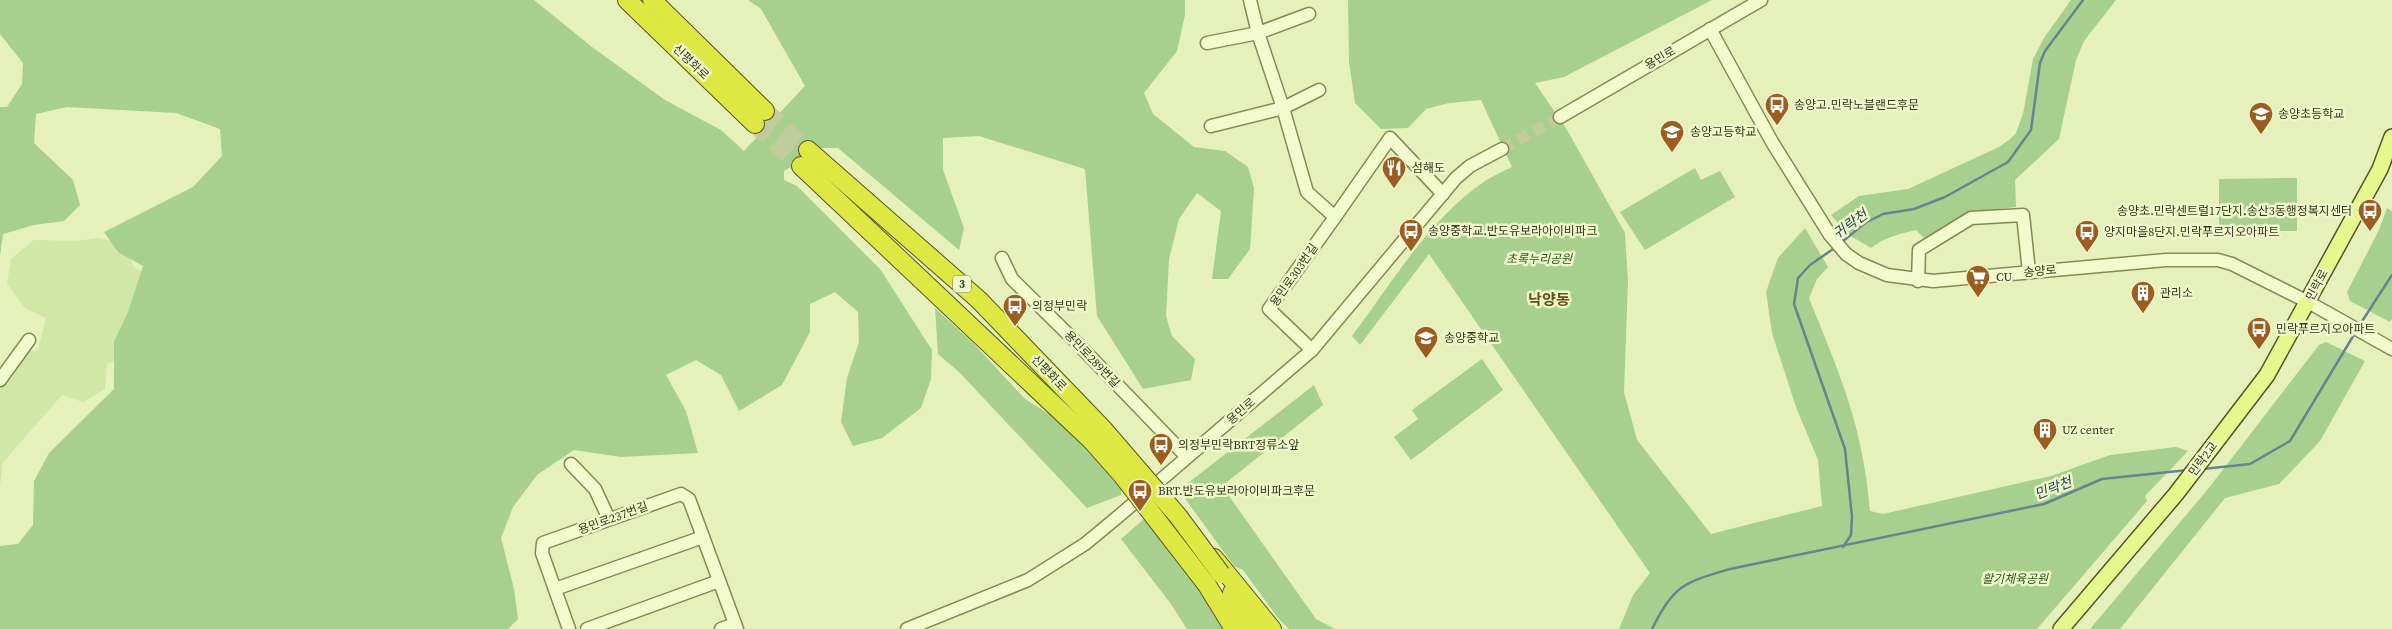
<svg xmlns="http://www.w3.org/2000/svg" width="2392" height="629" viewBox="0 0 2392 629" font-family="'Source Serif 4','Noto Sans KR',serif">
	<style>
		.farmland { fill: #d1e6a7 }
		.green { fill: #a7cf8e }
		.lines { fill: none; stroke-linecap: round; stroke-linejoin: round }
		.stream { stroke: #67848e; stroke-width: 2.5 }
		.minor-tunnel { stroke: #c2cb9a; stroke-width: 12; stroke-dasharray: 12 6; stroke-linecap: butt }
		.highway-tunnel { stroke: #c2cb9a; stroke-width: 18; stroke-dasharray: 18 9; stroke-linecap: butt }
		.minor-casing { stroke: #868854; stroke-width: 15 }
		.major-casing { stroke: #555429; stroke-width: 18 }
		.highway-casing { stroke: #555429; stroke-width: 20 }
		.minor { stroke: #f2fbce; stroke-width: 12 }
		.major { stroke: #e4f88e; stroke-width: 15 }
		.highway { stroke: #dde843; stroke-width: 18 }
		.highway-bridge-casing { stroke: #555429; stroke-width: 20; stroke-linecap: butt }
		.highway-bridge { stroke: #dde843; stroke-width: 18 }
		.labels { text-anchor: middle; stroke-width: 5; stroke-linejoin: round; paint-order: stroke }
		.shield { fill: #eef7ca; stroke: #6d704f; stroke-width: 1 }
		.shield-label { font-size: 11px; font-weight: bold; fill: #36361a }
		.street-label { font-size: 12px; fill: #36361a; stroke: #eef7ca }
		.poi-label { font-size: 12px; fill: #36361a; stroke: #eef7ca; text-anchor: start }
		.park-label { font-size: 12px; font-style: italic; fill: #2c541f; stroke: #eef7ca }
		.water-label { font-size: 14px; font-style: italic; fill: #284257; stroke: #eef7ca }
		.quarter-label { font-size: 15px; font-weight: bold; fill: #654f16; stroke: #eef7ca }
	</style>
	<rect width="100%" height="100%" fill="#e5f0ba"/>
	<!-- farmland -->
	<polygon class="farmland" points="98,238 122,243 132,249 132,264 135,268 157,278 122,359 107,363 105,389 83,402 62,395 3,462 0,486 0,389 27,352 38,350 46,318 25,308 7,284 11,259 34,240 76,241"/>
	<!-- green -->
	<g class="green">
		<polygon points="0,0 534,0 592,47 665,100 721,130 744,151 805,86 761,9 748,0 1185,0 1185,15 1177,51 1144,93 1153,114 1194,147 1225,151 1248,167 1254,188 1250,249 1228,279 1212,279 1221,211 1197,193 1179,219 1169,259 1166,316 1172,336 1195,359 1191,380 1143,389 1097,316 1085,169 979,136 943,138 943,170 964,228 959,250 838,148 820,148 784,171 784,180 797,186 880,269 932,350 931,379 921,408 882,438 853,446 841,422 847,378 859,342 858,312 835,292 810,304 810,332 782,385 739,411 721,375 696,360 666,375 686,411 698,453 621,457 574,450 537,475 513,507 501,538 514,589 518,619 508,629 0,629 0,546 18,544 33,525 34,481 49,453 114,389 114,342 128,312 143,266 118,252 104,232 193,187 222,156 220,129 176,113 67,107 36,114 34,143 73,180 80,205 64,221 34,225 3,234 0,256 0,107 7,107 22,84 23,63 0,34"/>
		<path d="M 1348,0 L 1712,0 L 1564,77 L 1535,83 L 1567,130 L 1625,233 L 1628,281 L 1624,392 L 1637,440 L 1711,534 L 1822,506 L 1818,460 L 1796,407 L 1772,333 L 1766,292 L 1778,258 L 1805,228 L 1828,267 L 1817,279 L 1809,298 C 1829,348 1852,400 1862,454 C 1866,473 1868,492 1870,511 L 1883,514 L 2051,476 L 2110,455 L 2176,447 L 2188,451 L 2145,496 L 2147,501 L 2037,629 L 1619,629 L 1633,595 L 1650,573 L 1429,254 L 1360,345 L 1352,336 C 1392,283 1429,219 1485,181 C 1493,176 1503,171 1512,167 L 1481,100 L 1449,103 L 1426,109 L 1408,128 L 1381,129 L 1355,103 L 1349,62 Z"/>
		<path d="M 2071,0 L 2116,0 L 2084,41 L 2076,60 L 2059,139 L 2015,180 L 2016,207 L 1970,212 L 1924,238 L 1916,230 C 1899,234 1885,237 1871,248 L 1849,235 L 1831,215 L 1859,196 L 1908,189 L 1999,147 L 2009,140 L 2016,133 L 2023,114 L 2033,59 L 2044,38 Z"/>
		<polygon points="1695,168 1701,180 1720,171 1735,197 1645,250 1620,212"/>
		<polygon points="2297,178 2297,231 2219,231 2219,179"/>
		<polygon points="2387,208 2392,211 2392,319 2390,322 2350,301 2347,292 2379,230"/>
		<polygon points="935,308 973,343 1025,399 1057,419 1121,486 1121,495 1087,508 959,372 938,354"/>
		<polygon points="2326,342 2365,361 2320,441 2279,484 2225,498 2120,629 2090,629 2208,489 2319,345"/>
		<polygon points="1482,359 1503,390 1411,460 1394,437 1418,419 1412,410"/>
		<polygon points="1314,385 1323,405 1222,486 1316,619 1335,629 1289,629 1278,618 1243,570 1234,566 1179,490"/>
		<polygon points="1145,518 1171,546 1223,629 1187,629 1171,604 1121,539"/>
	</g>
	<g class="lines">
		<!-- stream -->
		<g class="stream">
			<polyline points="1842,242 1865,223 1883,214 1914,209 1945,197 2008,162 2031,130 2040,63 2045,51 2083,0"/>
			<polyline points="1836,247 1810,265 1798,278 1794,304 1845,449 1852,517 1851,535 1843,547"/>
			<polyline points="2359,326 2392,275"/>
			<polyline points="2203,469 2250,464 2290,441 2355,333"/>
			<path d="M 1652,629 C 1675,584 1683,583 1730,569 L 2044,504 L 2102,479 L 2188,470"/>
		</g>
		<!-- minor-tunnel -->
		<polyline class="minor-tunnel" points="1502,149 1560,117"/>
		<!-- highway-tunnel -->
		<g class="highway-tunnel">
			<polyline points="765,111 808,150"/>
			<polyline points="755,124 801,166"/>
		</g>
		<defs>
			<g id="minor">
				<polyline points="1250,0 1258,33 1283,108 1307,192 1335,217 1269,309 1312,350"/>
				<polyline points="1710,29 1772,142 1830,235 1846,254 1859,263 1887,275 1933,281 2166,260 2218,260 2232,264 2308,302 2392,349"/>
				<polyline points="1207,43 1258,33 1309,14"/>
				<polyline points="1560,117 1761,0"/>
				<polyline points="1211,126 1283,108 1319,90"/>
				<polyline points="1335,217 1390,138 1443,194"/>
				<polyline points="1002,258 1012,279 1077,343 1187,457"/>
				<polyline points="1918,281 1919,250 1971,218 2023,215 2029,272"/>
				<polyline points="0,380 29,340"/>
				<polyline points="571,464 595,489 609,519"/>
				<polyline points="555,589 703,537"/>
				<polyline points="569,629 542,553 543,543 681,494 689,499 737,629"/>
				<polyline points="587,629 719,581"/>
				<polyline points="721,629 735,624"/>
				<polyline points="907,629 1028,580 1085,544 1120,515 1312,350 1456,178 1470,166 1502,149"/>
			</g>
			<polyline id="major" points="2061,629 2176,494 2267,375 2380,169 2392,137"/>
			<g id="highway">
				<polyline points="627,0 755,124"/>
				<polyline points="652,0 765,111"/>
				<polyline points="808,150 979,300 1104,430"/>
				<polyline points="801,166 1092,441"/>
				<polyline points="1214,558 1272,629"/>
				<polyline points="1207,585 1234,629"/>
				<polyline points="1232,593 1253,629"/>
			</g>
		</defs>
		<!-- minor casing -->
		<use href="#minor" class="minor-casing"/>
		<!-- major casing -->
		<use href="#major" class="major-casing"/>
		<!-- highway casing -->
		<use href="#highway" class="highway-casing"/>
		<!-- minor -->
		<use href="#minor" class="minor"/>
		<!-- major -->
		<use href="#major" class="major"/>
		<!-- highway -->
		<use href="#highway" class="highway"/>
		<defs>
			<g id="highway-bridge">
				<polyline points="1104,430 1178,516 1221,574"/>
				<polyline points="1092,441 1122,475 1207,585"/>
			</g>
		</defs>
		<!-- highway-bridge casing -->
		<use href="#highway-bridge" class="highway-bridge-casing"/>
		<!-- highway-bridge -->
		<use href="#highway-bridge" class="highway-bridge"/>
	</g>
	<!-- icons -->
	<defs>
		<symbol id="bus-pin" viewBox="-11 -11 22 30"><path d="M0 17L-7.5 6A9.5 9.5 0 1 1 7.5 6Z" fill="#9b5d20" stroke="#eef7ca"/><path d="M-5-6H5V4H4V6H2V4H-2V6H-4V4H-5ZM-3.5-4V0h7V-4ZM-3.5 1.2v1.5H-2V1.2ZM2 1.2v1.5H3.5V1.2Z" fill="#fff"/></symbol>
		<symbol id="school-pin" viewBox="-11 -11 22 30"><path d="M0 17L-7.5 6A9.5 9.5 0 1 1 7.5 6Z" fill="#9b5d20" stroke="#eef7ca"/><path d="M0-5L7-2L0 1L-7-2ZM-4 1L0 2.5L4 1V4Q0 6-4 4Z" fill="#fff"/></symbol>
		<symbol id="restaurant-pin" viewBox="-11 -11 22 30"><path d="M0 17L-7.5 6A9.5 9.5 0 1 1 7.5 6Z" fill="#9b5d20" stroke="#eef7ca"/><path d="M-5-6h1v4h1v-4h1v4h1v-4h1v5L-1.5 .5V6h-2V.5L-5-1ZM5-6V6H3V1.5H1.5Q1.5-4 5-6Z" fill="#fff"/></symbol>
		<symbol id="supermarket-pin" viewBox="-11 -11 22 30"><path d="M0 17L-7.5 6A9.5 9.5 0 1 1 7.5 6Z" fill="#9b5d20" stroke="#eef7ca"/><path d="M-6-5.5h2.5l.6 2H6L4.5 2H-2.5L-4.4-4H-6ZM-1.5 3.2a1.3 1.3 0 1 0 .1 0ZM3 3.2a1.3 1.3 0 1 0 .1 0Z" fill="#fff"/></symbol>
		<symbol id="building-pin" viewBox="-11 -11 22 30"><path d="M0 17L-7.5 6A9.5 9.5 0 1 1 7.5 6Z" fill="#9b5d20" stroke="#eef7ca"/><path d="M-4-6H4V6H1V3H-1V6H-4ZM-2.5-4.3h1.7v1.8h-1.7ZM.8-4.3h1.7v1.8H.8ZM-2.5-1h1.7V.8h-1.7ZM.8-1h1.7V.8H.8Z" fill="#fff"/></symbol>
	</defs>
	<g fill-rule="evenodd">
		<use href="#bus-pin" x="1763" y="91" width="28" height="38"/>
		<use href="#school-pin" x="2247" y="100" width="28" height="38"/>
		<use href="#school-pin" x="1658" y="118" width="28" height="38"/>
		<use href="#restaurant-pin" x="1380" y="154" width="28" height="38"/>
		<use href="#bus-pin" x="2356" y="197" width="28" height="38"/>
		<use href="#bus-pin" x="1397" y="217" width="28" height="38"/>
		<use href="#bus-pin" x="2073" y="218" width="28" height="38"/>
		<use href="#supermarket-pin" x="1964" y="263" width="28" height="38"/>
		<use href="#building-pin" x="2129" y="279" width="28" height="38"/>
		<use href="#bus-pin" x="1001" y="292" width="28" height="38"/>
		<use href="#bus-pin" x="2245" y="315" width="28" height="38"/>
		<use href="#school-pin" x="1412" y="324" width="28" height="38"/>
		<use href="#building-pin" x="2031" y="416" width="28" height="38"/>
		<use href="#bus-pin" x="1147" y="431" width="28" height="38"/>
		<use href="#bus-pin" x="1126" y="477" width="28" height="38"/>
	</g>
	<g class="labels">
		<!-- shield labels -->
		<rect class="shield" x="953" y="275.5" width="18" height="17" rx="4"/>
		<g class="shield-label">
			<text x="962" y="288">3</text>
		</g>
		<!-- street labels -->
		<g class="street-label">
			<text transform="translate(1660 58) rotate(-30)" y="4">용민로</text>
			<text transform="translate(691 62) rotate(44)" y="4">신평화로</text>
			<text transform="translate(2040 271) rotate(-5)" y="4">송양로</text>
			<text transform="translate(1294 275) rotate(-55)" y="4">용민로303번길</text>
			<text transform="translate(2317 285) rotate(-62)" y="4">민락로</text>
			<text transform="translate(1092 359) rotate(46)" y="4">용민로289번길</text>
			<text transform="translate(1049 373) rotate(46)" y="4">신평화로</text>
			<text transform="translate(1241 411) rotate(-41)" y="4">용민로</text>
			<text transform="translate(2203 459) rotate(-53)" y="4">민락2교</text>
			<text transform="translate(613 518) rotate(-20)" y="4">용민로237번길</text>
		</g>
		<!-- poi labels -->
		<g class="poi-label">
			<text x="1794" y="109">송양고.민락노블랜드후문</text>
			<text x="2278" y="118">송양초등학교</text>
			<text x="1690" y="136">송양고등학교</text>
			<text x="1412" y="172">섬해도</text>
			<text x="2352" y="215" text-anchor="end">송양초.민락센트럴17단지.송산3동행정복지센터</text>
			<text x="1428" y="235">송양중학교.반도유보라아이비파크</text>
			<text x="2104" y="236">양지마을8단지.민락푸르지오아파트</text>
			<text x="1996" y="281">CU</text>
			<text x="2160" y="297">관리소</text>
			<text x="1032" y="310">의정부민락</text>
			<text x="2276" y="333">민락푸르지오아파트</text>
			<text x="1444" y="342">송양중학교</text>
			<text x="2062" y="434">UZ center</text>
			<text x="1178" y="449">의정부민락BRT정류소앞</text>
			<text x="1158" y="495">BRT.반도유보라아이비파크후문</text>
		</g>
		<!-- park labels -->
		<g class="park-label">
			<text x="1539" y="263">초록누리공원</text>
			<text x="2015" y="583">활기체육공원</text>
		</g>
		<!-- water labels -->
		<g class="water-label">
			<text transform="translate(1850 224) rotate(-36)" y="5">귀락천</text>
			<text transform="translate(2053 488) rotate(-21)" y="5">민락천</text>
		</g>
		<!-- quarter labels -->
		<g class="quarter-label">
			<text x="1549" y="305">낙양동</text>
		</g>
	</g>
</svg>
